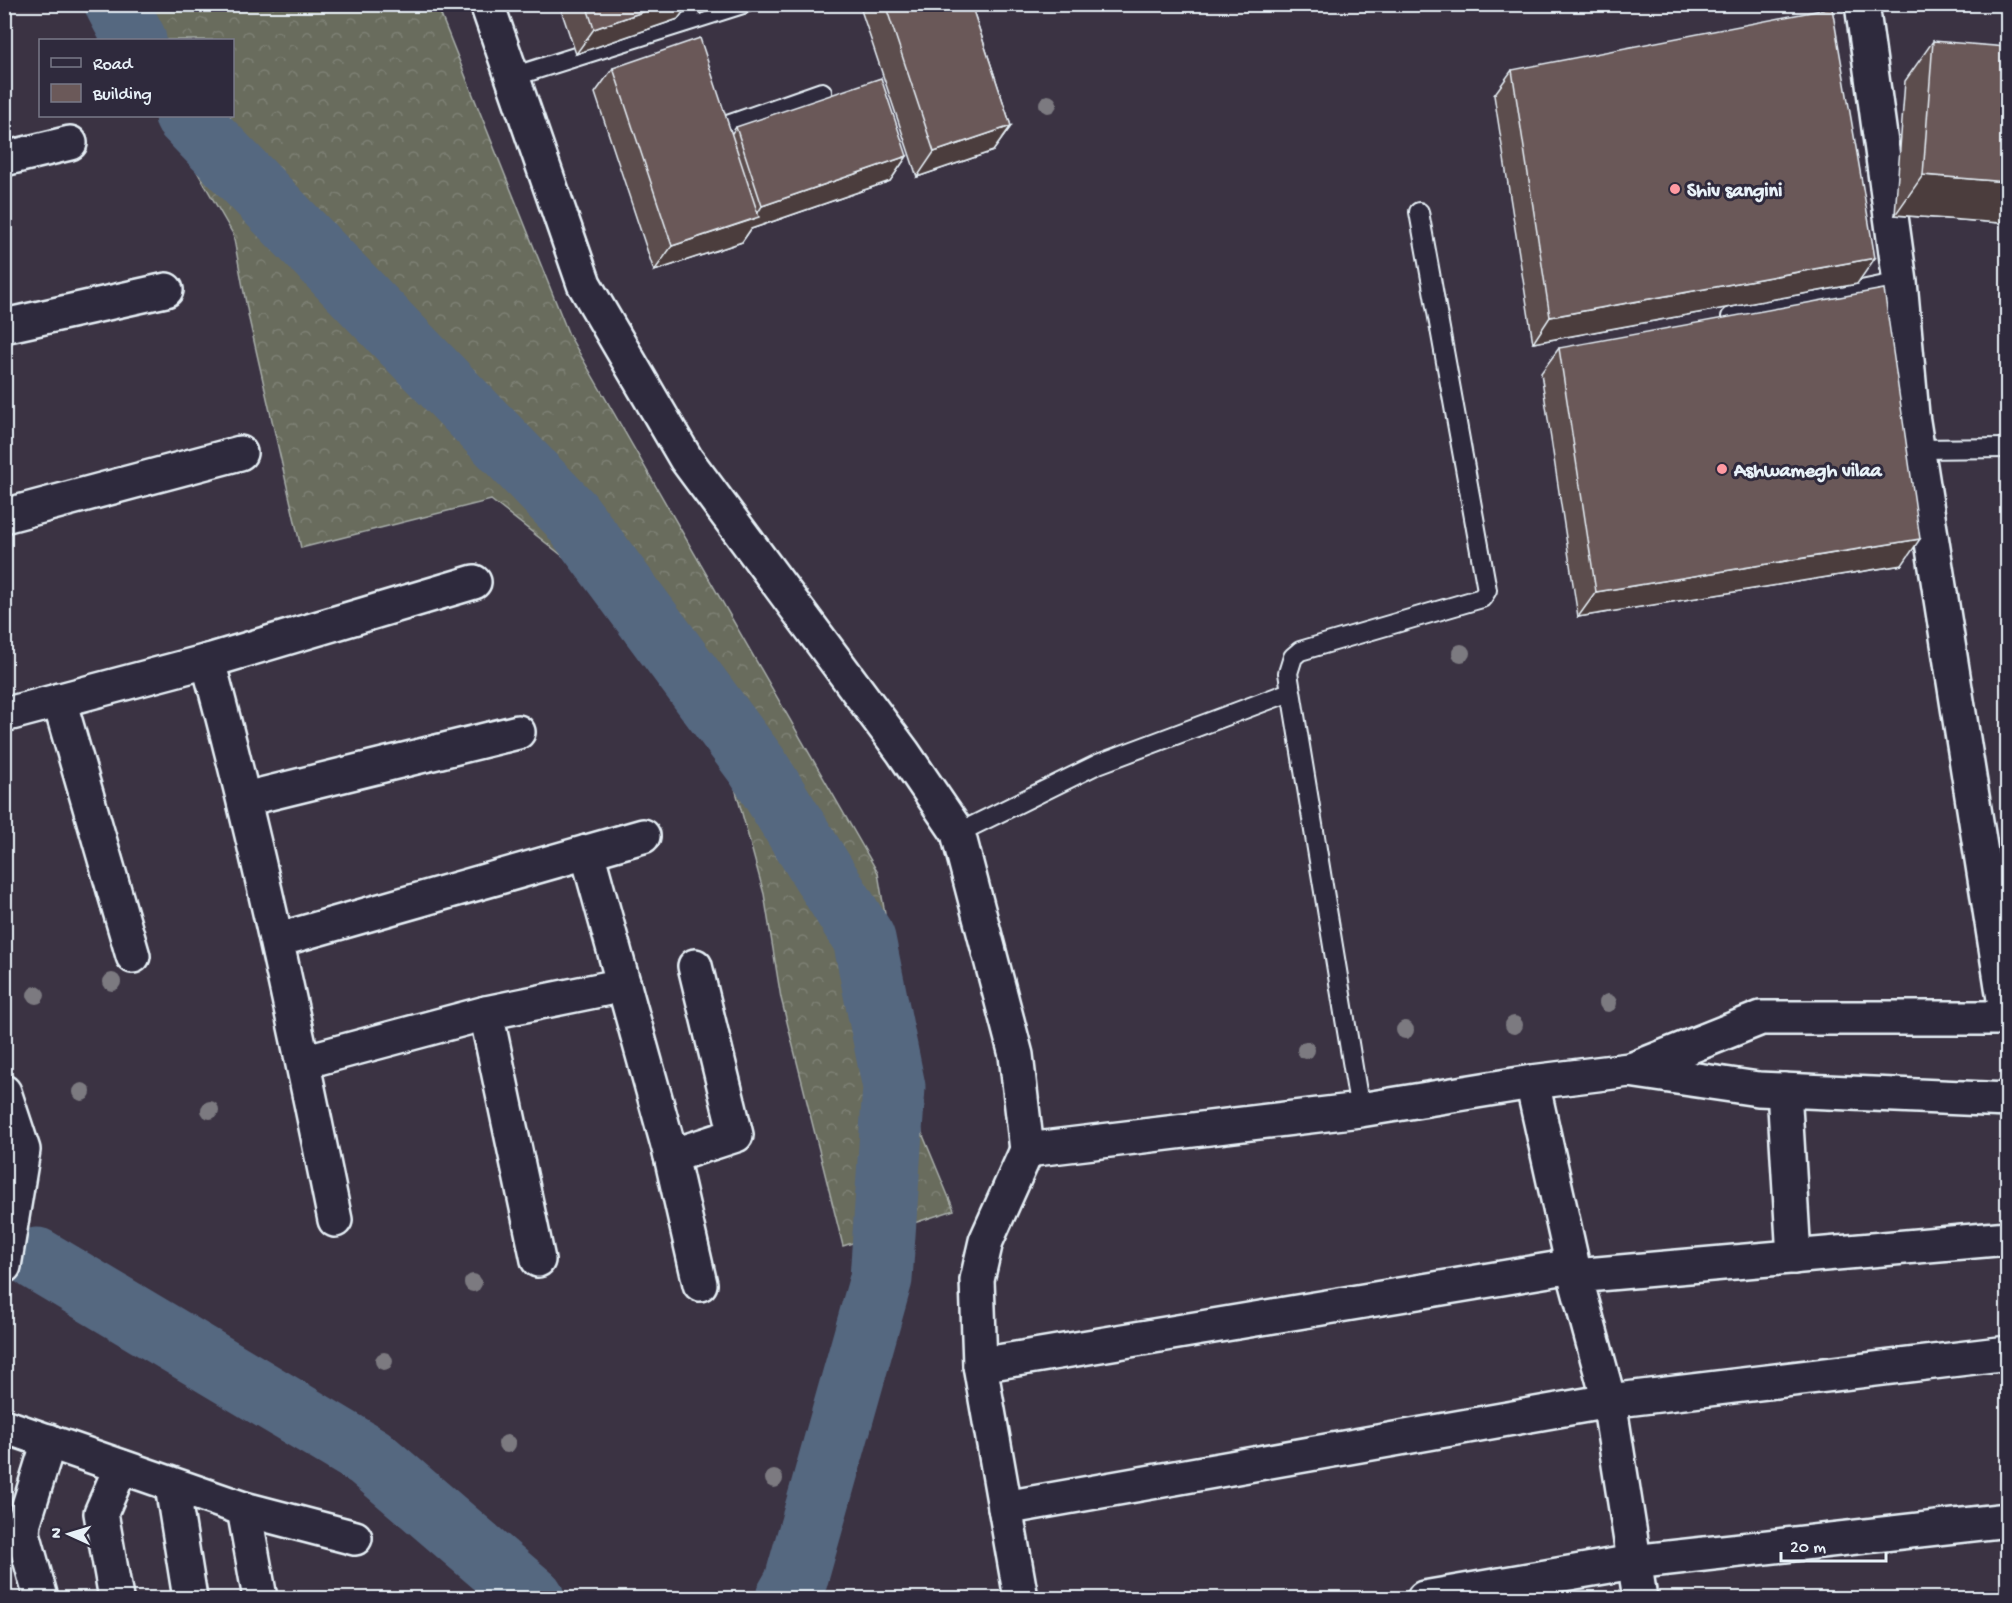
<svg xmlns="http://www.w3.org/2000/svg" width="2012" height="1603" viewBox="0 0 2012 1603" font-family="'Gochi Hand',sans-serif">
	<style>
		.forest { fill: url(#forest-crowns); stroke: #a8aeaa; stroke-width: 1.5 }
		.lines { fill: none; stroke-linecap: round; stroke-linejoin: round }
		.river { stroke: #556780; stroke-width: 63 }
		.service-casing { stroke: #e8f1f8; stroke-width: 22 }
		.minor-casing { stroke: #e8f1f8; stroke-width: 38 }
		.tertiary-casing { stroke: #e8f1f8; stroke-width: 38 }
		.service { stroke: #2f2a3d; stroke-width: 18 }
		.minor { stroke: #2f2a3d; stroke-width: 33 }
		.tertiary { stroke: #2f2a3d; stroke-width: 33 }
		.tree { fill: #7b7a80 }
		.wall { fill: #5c4d4d; stroke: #e8f1f8; stroke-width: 1.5 }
		.shaded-wall { fill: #4b3e3e; stroke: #e8f1f8; stroke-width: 1.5 }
		.building { fill: #6b5959; stroke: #e8f1f8; stroke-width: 1.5 }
		.poi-dot { fill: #ff9aa2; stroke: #2f2a3d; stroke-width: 2 }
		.labels { text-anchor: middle; stroke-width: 6; stroke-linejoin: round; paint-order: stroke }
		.poi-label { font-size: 20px; font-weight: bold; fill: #e8f1f8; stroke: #2f2a3d; text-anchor: start }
	</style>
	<defs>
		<pattern id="forest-crowns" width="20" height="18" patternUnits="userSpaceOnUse" patternTransform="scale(1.5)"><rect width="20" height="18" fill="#696c5d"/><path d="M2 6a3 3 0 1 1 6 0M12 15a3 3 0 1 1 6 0" fill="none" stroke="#7e8175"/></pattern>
	</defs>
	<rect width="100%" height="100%" fill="#3b3343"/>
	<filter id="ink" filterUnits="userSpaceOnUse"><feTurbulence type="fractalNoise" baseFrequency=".0167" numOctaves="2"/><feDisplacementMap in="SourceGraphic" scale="12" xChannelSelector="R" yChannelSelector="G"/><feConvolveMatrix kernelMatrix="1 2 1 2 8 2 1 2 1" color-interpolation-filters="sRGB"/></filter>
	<g filter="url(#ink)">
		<!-- forest -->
		<polygon class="forest" points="228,4 437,5 569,335 878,873 922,1133 954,1210 843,1246 781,998 764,894 722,740 646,659 569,561 491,500 301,548 249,319 233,234 165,116 232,116 232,40 126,40 108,5 201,5 211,10"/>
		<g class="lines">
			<!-- river -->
			<g class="river">
				<polyline points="116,4 135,40"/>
				<polyline points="186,116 570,514 757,766 864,939 894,1087 881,1279 795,1584 787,1598"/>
				<polyline points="37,1259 369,1457 533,1598"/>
			</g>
			<defs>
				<g id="service">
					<polyline points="512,77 743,4"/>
					<polyline points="710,120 715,126 722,127 822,92"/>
					<polyline points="1731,317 1900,282"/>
					<polyline points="1917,449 2008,448"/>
					<polyline points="958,833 1098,764 1290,692"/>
					<polyline points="1360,1110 1288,673 1293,657 1300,651 1482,598 1487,590 1419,212"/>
				</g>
				<g id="minor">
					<polyline points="4,159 70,143"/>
					<polyline points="4,326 166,290"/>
					<polyline points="4,516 240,453"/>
					<path d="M 208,661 C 258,846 297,1032 335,1220"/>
					<polyline points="59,700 133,956"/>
					<polyline points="4,715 208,661 474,582"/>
					<polyline points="245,799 518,732"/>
					<polyline points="587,852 671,1156 700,1284"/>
					<polyline points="278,940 643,836"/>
					<polyline points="486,1013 538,1260"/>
					<polyline points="303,1062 486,1013 624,985"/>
					<polyline points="1532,1082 1575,1276"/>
					<polyline points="1784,1090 1794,1257"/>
					<polyline points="671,1156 736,1135 695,966"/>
					<polyline points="980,1365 1573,1266"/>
					<polyline points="4,1426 244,1509 355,1538"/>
					<polyline points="172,1486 190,1598"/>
					<polyline points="1005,1508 1609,1401 2008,1353"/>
					<polyline points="244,1509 260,1598"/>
					<polyline points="41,1598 23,1533 24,1522 49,1441"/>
					<polyline points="116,1598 101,1513 121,1467"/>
					<polyline points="1021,1598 980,1365 977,1280 986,1241 1027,1150"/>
					<polyline points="1424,1598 1633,1562 2008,1520"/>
					<polyline points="1640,1598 1609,1401 1575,1276 2008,1238"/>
				</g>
				<g id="tertiary">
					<polyline points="487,4 584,284 686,459 903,752 958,833 1016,1055 1027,1150 1360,1110 1532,1082 1629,1070 1758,1089 2008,1100"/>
					<polyline points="1862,4 1900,282 1912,415 2007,1018"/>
					<polyline points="1631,1070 1761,1018 2008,1018"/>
					<polyline points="4,1092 23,1150 4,1266"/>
				</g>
			</defs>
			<!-- service casing -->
			<use href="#service" class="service-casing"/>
			<!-- minor casing -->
			<use href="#minor" class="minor-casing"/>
			<!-- tertiary casing -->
			<use href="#tertiary" class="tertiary-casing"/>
			<!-- service -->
			<use href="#service" class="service"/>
			<!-- minor -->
			<use href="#minor" class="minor"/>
			<!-- tertiary -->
			<use href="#tertiary" class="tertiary"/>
		</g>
		<!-- trees -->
		<g class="tree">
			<circle cx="1048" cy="104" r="9"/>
			<circle cx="1461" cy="653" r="9"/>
			<circle cx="112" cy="982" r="9"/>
			<circle cx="36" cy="995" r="9"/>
			<circle cx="1608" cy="1003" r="9"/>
			<circle cx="1514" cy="1025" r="9"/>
			<circle cx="1405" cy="1030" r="9"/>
			<circle cx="1306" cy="1050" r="9"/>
			<circle cx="82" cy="1092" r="9"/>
			<circle cx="210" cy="1110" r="9"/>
			<circle cx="473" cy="1283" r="9"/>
			<circle cx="384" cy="1361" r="9"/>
			<circle cx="507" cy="1444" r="9"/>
			<circle cx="774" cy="1479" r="9"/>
		</g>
		<!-- wall -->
		<g class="wall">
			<polygon points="559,4 689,4 678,19 576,54"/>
			<polygon points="697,4 727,4 700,14"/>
			<polygon points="859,4 971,4 1011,126 993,151 917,177"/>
			<polygon points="1933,41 2000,223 1895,215 1905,81"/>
			<polygon points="613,68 732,133 736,127 907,156 890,181 751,229 742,242 654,271 595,93"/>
			<polygon points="1512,70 1857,284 1533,343 1494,95"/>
			<polygon points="1559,348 1902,565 1578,617 1541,373"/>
		</g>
		<!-- shaded-wall -->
		<g class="shaded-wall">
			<polygon points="665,4 689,4 678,19 576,54 594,29"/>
			<polygon points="706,4 727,4 700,14"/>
			<polygon points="1011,126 993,151 917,177 934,152"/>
			<polygon points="907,156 890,181 751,229 742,242 654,271 672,246 754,219 762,206"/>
			<polygon points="1923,175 2007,182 2007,213 2000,223 1895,215"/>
			<polygon points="1875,258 1857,284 1533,343 1550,317"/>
			<polygon points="1920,539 1902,565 1578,617 1596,592"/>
		</g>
		<!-- building -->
		<g class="building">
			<polygon points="586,4 665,4 594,29"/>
			<polygon points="885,4 971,4 1011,126 934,152"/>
			<polygon points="1832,8 1875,258 1550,317 1512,70"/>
			<polygon points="700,38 759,217 672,246 613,68"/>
			<polygon points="1933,41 2007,47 2007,182 1923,175"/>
			<polygon points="881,78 907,156 762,206 736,127"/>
			<polygon points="1884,289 1920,539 1596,592 1559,348"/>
		</g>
	</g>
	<!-- markers -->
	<g class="poi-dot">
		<circle cx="1675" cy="189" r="6"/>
		<circle cx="1722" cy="469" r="6"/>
	</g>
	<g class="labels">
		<!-- poi labels -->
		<g class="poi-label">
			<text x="1687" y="196">Shiv sangini</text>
			<text x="1734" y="476">Ashwamegh vilaa</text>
		</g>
	</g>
	<!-- margin -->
	<rect width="2012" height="1603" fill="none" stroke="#2f2a3d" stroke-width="24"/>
	<rect x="12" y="12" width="1988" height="1579" fill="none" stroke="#e8f1f8" stroke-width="2" filter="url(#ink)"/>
	<!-- legend -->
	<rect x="39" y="39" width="195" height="78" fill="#2f2a3d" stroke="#797a88" stroke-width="1.5"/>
	<rect x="51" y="58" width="30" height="9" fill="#2f2a3d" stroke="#797a88" stroke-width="1.5"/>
	<text x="93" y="69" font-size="18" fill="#e8f1f8">Road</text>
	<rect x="51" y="84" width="30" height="18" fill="#6b5959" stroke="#797a88" stroke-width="1.5"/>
	<text x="93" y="99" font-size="18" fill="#e8f1f8">Building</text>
	<!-- north arrow -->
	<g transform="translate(69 1534) rotate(274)" stroke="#2f2a3d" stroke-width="4.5" paint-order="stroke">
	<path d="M0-4.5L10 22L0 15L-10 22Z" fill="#e8f1f8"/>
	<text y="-9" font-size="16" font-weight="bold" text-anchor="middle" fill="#e8f1f8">N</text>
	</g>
	<!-- scale -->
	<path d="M1781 1552v9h105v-9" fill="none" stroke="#e8f1f8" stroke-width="3"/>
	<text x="1790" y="1552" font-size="18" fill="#e8f1f8" stroke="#2f2a3d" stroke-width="4.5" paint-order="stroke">20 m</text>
</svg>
